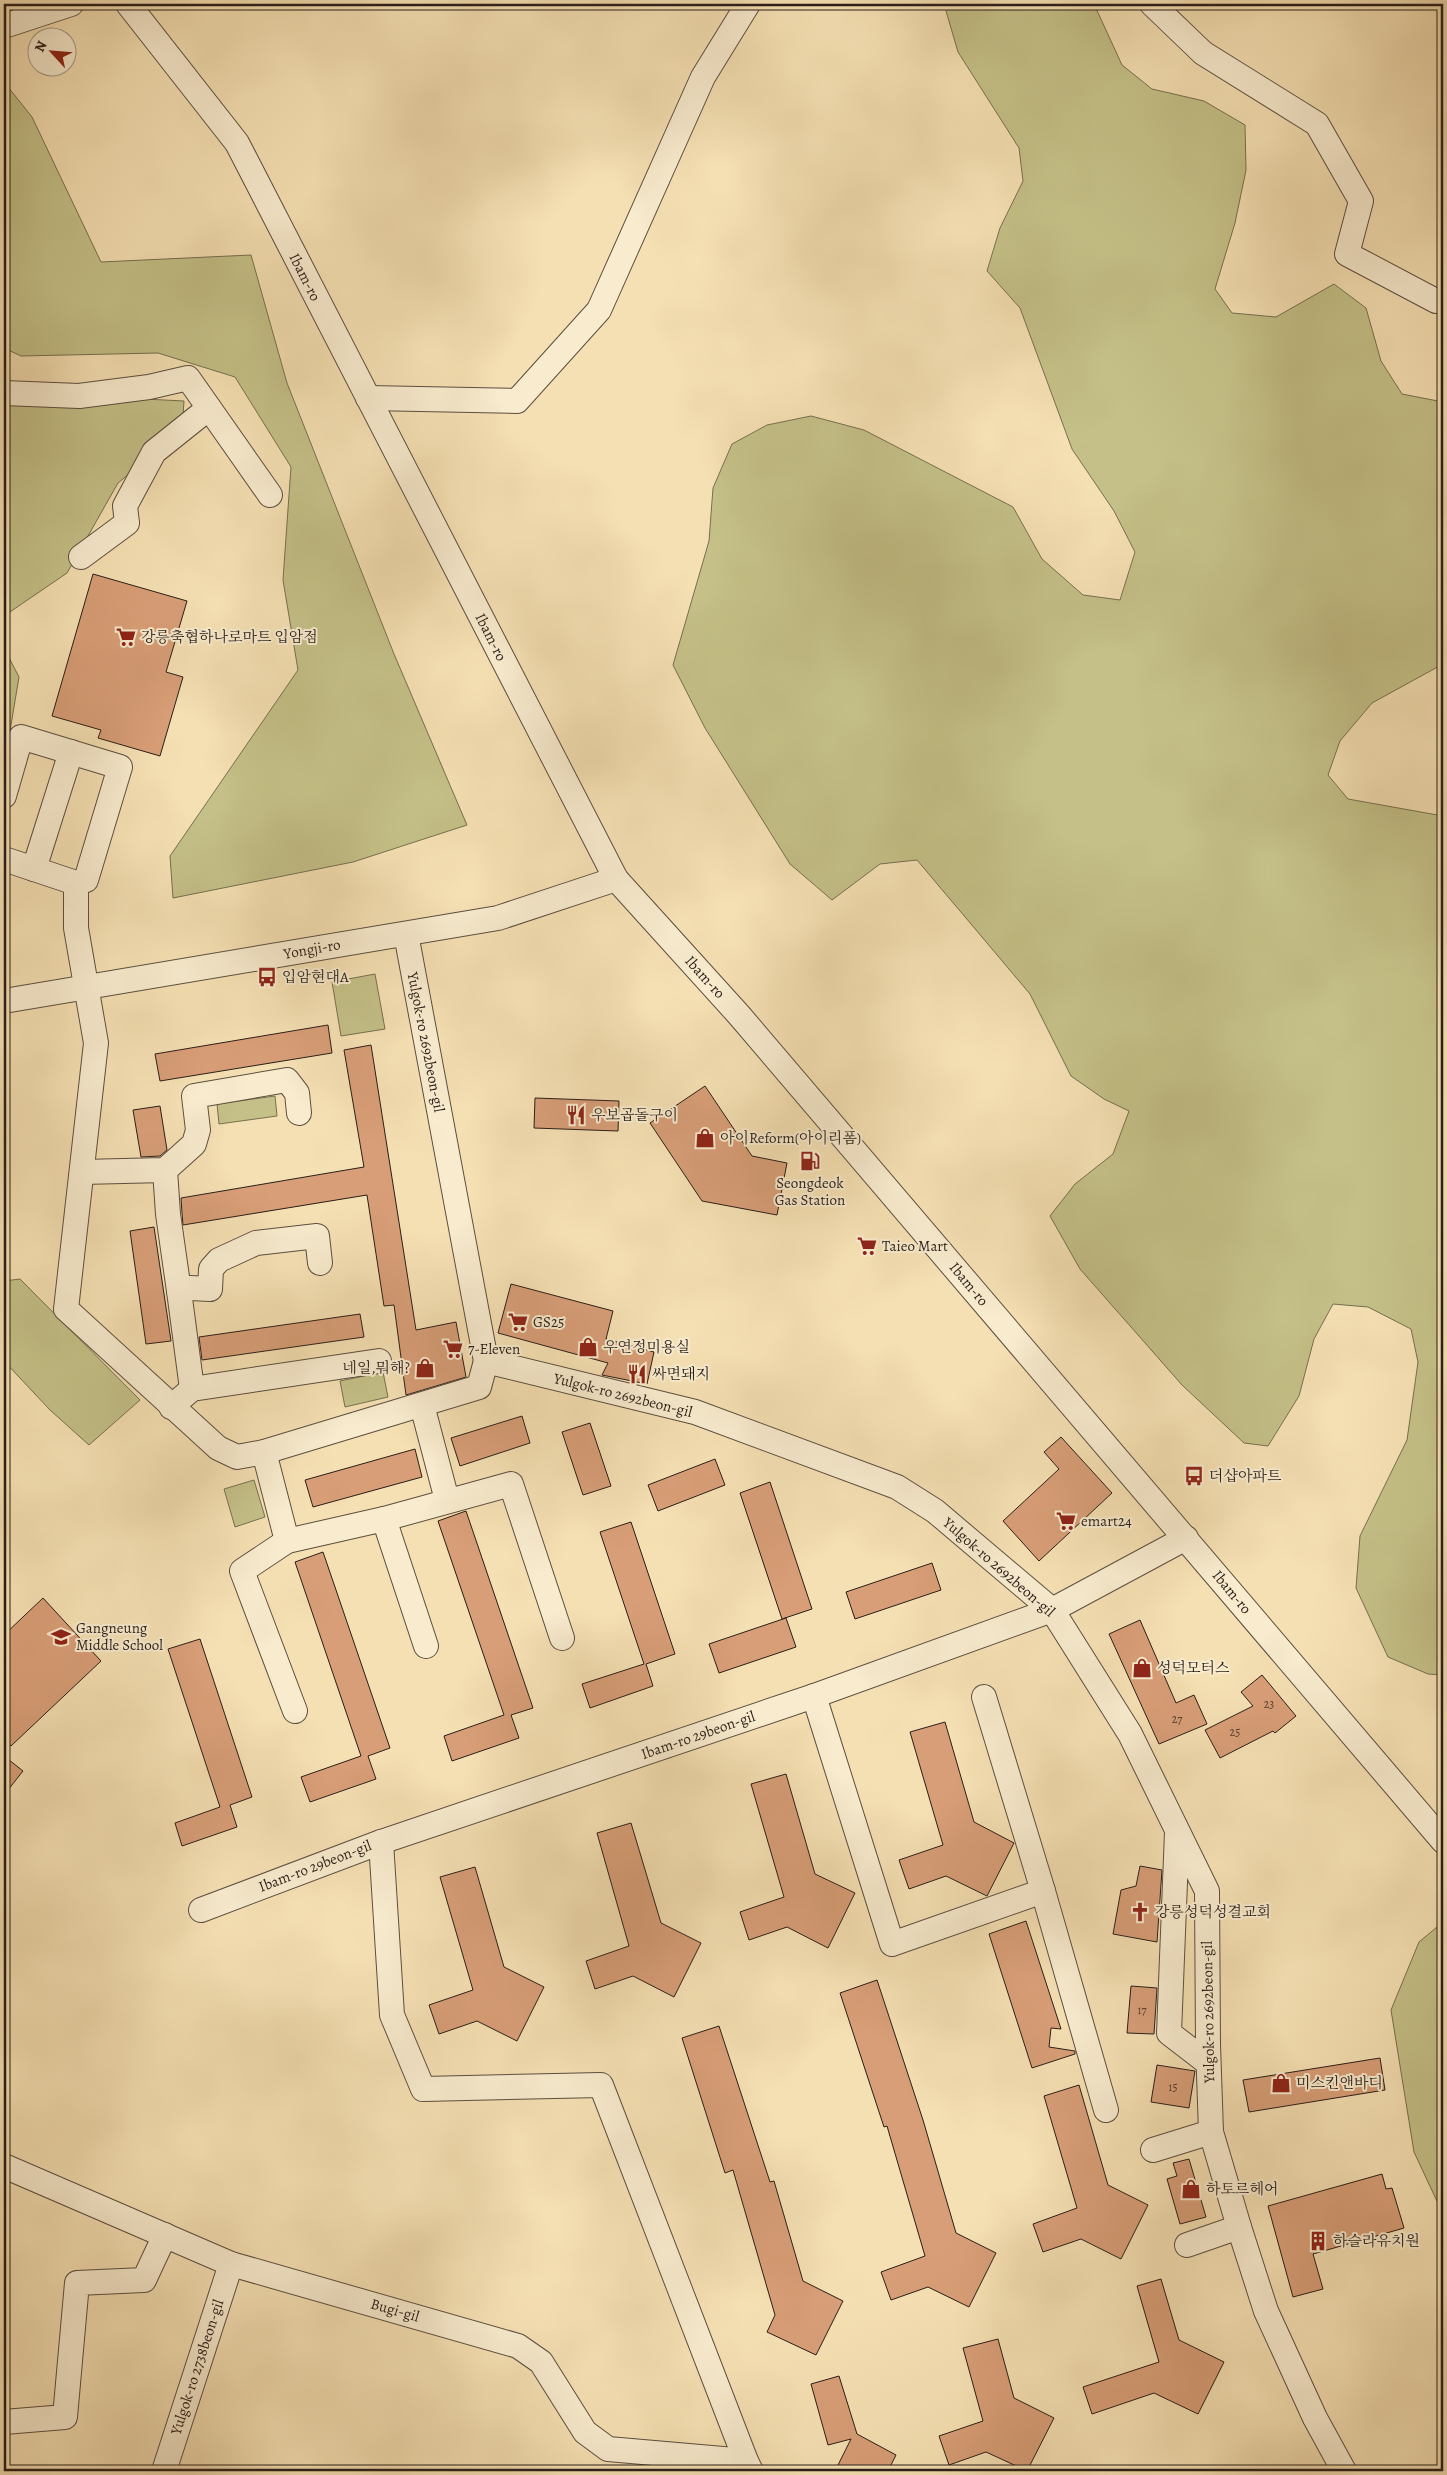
<svg xmlns="http://www.w3.org/2000/svg" width="1447" height="2475" viewBox="0 0 1447 2475" font-family="Alegreya,'Noto Serif KR',serif">
	<style>
		.green { fill: #c4c087; stroke: #766f50 }
		.building { fill: #d89e77; stroke: #291e19 }
		.lines { fill: none; stroke-linecap: round; stroke-linejoin: round }
		.minor-casing { stroke: #5c4e40; stroke-width: 26 }
		.minor { stroke: #f8ebce; stroke-width: 24 }
		.labels { text-anchor: middle; stroke-width: 4; stroke-linejoin: round; paint-order: stroke }
		.number-label { font-size: 12px; fill: #553e30 }
		.street-label { font-size: 15px; fill: #291e19; stroke: #f8ebce }
		.poi-label { font-size: 15px; fill: #291e19; stroke: #f8ebce; text-anchor: start }
	</style>
	<rect width="100%" height="100%" fill="#f5e0b3"/>
	<filter id="stains"><feTurbulence type="fractalNoise" baseFrequency=".004" numOctaves="4"/><feColorMatrix values="0 0 0 0 .2 0 0 0 0 .09 0 0 0 0 .02 0 0 0 .5 -.17"/></filter>
	<radialGradient id="worn" r=".72"><stop offset=".6" stop-color="#630" stop-opacity="0"/><stop offset="1" stop-color="#630" stop-opacity=".3"/></radialGradient>
	<!-- green -->
	<g class="green">
		<polygon points="944,4 1094,4 1122,65 1152,89 1204,101 1245,125 1246,170 1235,223 1215,289 1232,313 1276,317 1334,284 1366,308 1381,361 1402,394 1443,402 1443,664 1372,703 1340,741 1328,775 1348,799 1443,816 1443,1675 1428,1674 1388,1657 1356,1588 1360,1536 1407,1440 1418,1362 1411,1329 1368,1307 1333,1304 1314,1339 1299,1396 1268,1446 1244,1443 1182,1385 1080,1269 1050,1216 1075,1184 1113,1154 1129,1111 1104,1099 1071,1076 1030,994 917,860 880,864 832,900 790,864 705,728 673,665 709,541 713,488 732,444 767,425 811,416 864,430 1013,507 1042,559 1083,595 1120,600 1135,552 1114,511 1072,449 1020,308 987,271 1000,228 1023,181 1019,148 958,52"/>
		<polygon points="4,82 32,117 101,262 251,255 287,383 394,654 467,825 353,862 173,898 170,856 298,670 283,580 291,467 235,377 158,353 21,356 4,348"/>
		<polygon points="4,392 184,401 182,430 118,483 67,573 4,616"/>
		<polygon points="4,648 19,677 4,767"/>
		<polygon points="375,974 385,1029 341,1036 332,982"/>
		<polygon points="275,1096 277,1116 219,1124 217,1104"/>
		<polygon points="20,1279 140,1400 89,1445 50,1410 4,1361 4,1281"/>
		<polygon points="383,1372 388,1397 345,1407 340,1381"/>
		<polygon points="254,1480 265,1517 235,1527 224,1489"/>
		<polygon points="1443,1922 1443,2214 1414,2152 1391,2010 1419,1942"/>
	</g>
	<!-- building -->
	<g class="building">
		<polygon points="93,574 187,601 166,672 183,677 160,756 98,738 101,730 52,716"/>
		<polygon points="328,1025 332,1053 160,1081 155,1054"/>
		<polygon points="371,1045 416,1330 456,1322 466,1377 406,1395 394,1305 384,1306 367,1195 183,1225 182,1213 181,1198 364,1167 344,1050"/>
		<polygon points="705,1086 752,1156 787,1163 777,1215 702,1201 650,1123"/>
		<polygon points="535,1098 619,1101 618,1131 534,1128"/>
		<polygon points="160,1106 167,1150 160,1156 141,1157 133,1110"/>
		<polygon points="154,1227 171,1341 146,1344 130,1231"/>
		<polygon points="511,1284 613,1311 606,1339 654,1352 647,1384 602,1375 608,1363 498,1333"/>
		<polygon points="360,1314 364,1337 202,1360 199,1337"/>
		<polygon points="522,1416 530,1443 460,1466 451,1438"/>
		<polygon points="590,1423 611,1486 583,1495 562,1432"/>
		<polygon points="1061,1437 1112,1493 1039,1561 1003,1521 1059,1469 1044,1452"/>
		<polygon points="415,1449 422,1477 313,1507 305,1480"/>
		<polygon points="715,1459 725,1485 658,1511 648,1485"/>
		<polygon points="770,1482 812,1609 782,1619 740,1493"/>
		<polygon points="466,1511 533,1708 511,1715 519,1738 452,1761 444,1736 504,1715 438,1521"/>
		<polygon points="631,1522 675,1654 646,1664 653,1686 590,1708 582,1684 644,1664 600,1532"/>
		<polygon points="323,1552 390,1748 368,1756 376,1779 310,1802 301,1777 361,1756 295,1562"/>
		<polygon points="932,1563 941,1590 855,1619 846,1592"/>
		<polygon points="43,1598 101,1661 11,1746 4,1738 4,1635"/>
		<polygon points="786,1618 796,1647 719,1673 709,1644"/>
		<polygon points="1140,1620 1176,1703 1194,1695 1207,1724 1159,1744 1109,1634"/>
		<polygon points="200,1639 252,1797 230,1805 237,1827 182,1846 175,1823 220,1807 168,1649"/>
		<polygon points="1262,1675 1296,1716 1275,1733 1273,1731 1220,1758 1205,1730 1253,1706 1241,1692"/>
		<polygon points="945,1722 974,1822 1014,1843 987,1896 946,1876 909,1889 899,1860 943,1845 910,1732"/>
		<polygon points="4,1756 23,1771 4,1795"/>
		<polygon points="786,1774 815,1874 855,1893 828,1948 787,1927 749,1940 740,1912 784,1897 751,1784"/>
		<polygon points="631,1823 661,1923 701,1943 674,1997 633,1976 595,1989 586,1961 629,1946 597,1833"/>
		<polygon points="1140,1866 1162,1870 1157,1942 1113,1934 1121,1890 1136,1886"/>
		<polygon points="475,1867 504,1967 544,1987 517,2041 477,2021 439,2034 429,2005 473,1990 440,1877"/>
		<polygon points="1026,1921 1061,2029 1051,2028 1049,2047 1075,2051 1075,2054 1032,2068 989,1934"/>
		<polygon points="877,1980 923,2120 956,2233 996,2253 969,2307 928,2287 891,2300 881,2272 925,2256 887,2126 884,2127 840,1993"/>
		<polygon points="1131,1986 1157,1988 1154,2034 1127,2033"/>
		<polygon points="719,2026 770,2182 774,2181 803,2281 843,2301 816,2355 767,2332 775,2315 733,2170 725,2173 682,2038"/>
		<polygon points="1380,2058 1385,2090 1249,2112 1243,2080"/>
		<polygon points="1157,2065 1195,2071 1189,2108 1151,2102"/>
		<polygon points="1079,2085 1108,2185 1148,2205 1121,2259 1081,2239 1043,2252 1033,2224 1077,2208 1044,2096"/>
		<polygon points="1189,2159 1206,2217 1180,2224 1167,2179 1177,2176 1173,2163"/>
		<polygon points="1382,2174 1386,2189 1392,2188 1404,2228 1313,2254 1323,2289 1293,2297 1268,2206"/>
		<polygon points="1161,2279 1179,2340 1224,2362 1198,2414 1154,2393 1092,2414 1083,2387 1159,2362 1137,2286"/>
		<polygon points="998,2339 1014,2398 1054,2418 1027,2471 986,2452 949,2465 939,2436 983,2421 963,2348"/>
		<polygon points="839,2376 857,2434 896,2455 888,2471 835,2471 851,2439 828,2445 811,2384"/>
	</g>
	<g class="lines">
		<defs>
			<g id="minor">
				<polyline points="128,4 237,143 616,879 739,1015 1443,1841"/>
				<polyline points="1152,4 1203,53 1317,124 1361,201 1347,254 1436,301 1443,300"/>
				<polyline points="4,26 71,4"/>
				<polyline points="4,393 79,396 149,387 188,378 270,495"/>
				<polyline points="368,398 517,401 599,310 703,77 748,4"/>
				<polyline points="81,557 127,523 125,506 154,452 209,408"/>
				<polyline points="4,796 21,737 120,767 86,880 76,883 4,859"/>
				<polyline points="34,869 71,752"/>
				<polyline points="76,883 76,928 96,1043 66,1309 218,1448 237,1457 264,1452 479,1387 486,1361"/>
				<polyline points="406,934 486,1361 695,1412 897,1487 935,1511 1052,1610 1130,1734 1207,1891 1208,2045 1211,2132 1239,2227 1266,2311 1315,2418 1344,2471"/>
				<polyline points="4,1001 498,918 616,879"/>
				<polyline points="165,1170 168,1214 179,1291 190,1288 210,1289 211,1269 219,1260 256,1243 317,1236 320,1263"/>
				<polyline points="82,1172 165,1170 194,1144 198,1130 194,1096 287,1080 297,1093 299,1113"/>
				<polyline points="179,1291 192,1389"/>
				<polyline points="422,1405 447,1500"/>
				<polyline points="171,1407 192,1389 379,1361"/>
				<polyline points="264,1452 287,1541 242,1571 295,1711"/>
				<polyline points="384,1519 511,1484 562,1638"/>
				<polyline points="287,1541 384,1519 426,1646"/>
				<polyline points="814,1696 892,1944 1043,1891 984,1697"/>
				<polyline points="1177,1832 1169,2033 1208,2063"/>
				<polyline points="381,1842 392,2015 423,2089 601,2085 746,2461"/>
				<polyline points="1043,1891 1106,2110"/>
				<polyline points="201,1910 381,1842 814,1696 1052,1610 1186,1538"/>
				<polyline points="1153,2150 1211,2132"/>
				<polyline points="4,2166 231,2264 518,2346 541,2362 585,2432 608,2449 746,2461 751,2471"/>
				<polyline points="1187,2245 1239,2227"/>
				<polyline points="4,2422 65,2417 77,2283 144,2280 165,2235"/>
				<polyline points="164,2471 231,2264"/>
			</g>
		</defs>
		<!-- minor casing -->
		<use href="#minor" class="minor-casing"/>
		<!-- minor -->
		<use href="#minor" class="minor"/>
	</g>
	<!-- icons -->
	<defs>
		<symbol id="supermarket-bare" viewBox="-9 -9 18 18"><path d="M-6-5.5h2.5l.6 2H6L4.5 2H-2.5L-4.4-4H-6ZM-1.5 3.2a1.3 1.3 0 1 0 .1 0ZM3 3.2a1.3 1.3 0 1 0 .1 0Z" fill="#8f2418" stroke="#f8ebce" stroke-width="2.5" paint-order="stroke"/></symbol>
		<symbol id="bus-bare" viewBox="-9 -9 18 18"><path d="M-5-6H5V4H4V6H2V4H-2V6H-4V4H-5ZM-3.5-4V0h7V-4ZM-3.5 1.2v1.5H-2V1.2ZM2 1.2v1.5H3.5V1.2Z" fill="#8f2418" stroke="#f8ebce" stroke-width="2.5" paint-order="stroke"/></symbol>
		<symbol id="restaurant-bare" viewBox="-9 -9 18 18"><path d="M-5-6h1v4h1v-4h1v4h1v-4h1v5L-1.5 .5V6h-2V.5L-5-1ZM5-6V6H3V1.5H1.5Q1.5-4 5-6Z" fill="#8f2418" stroke="#f8ebce" stroke-width="2.5" paint-order="stroke"/></symbol>
		<symbol id="shop-bare" viewBox="-9 -9 18 18"><path d="M-5-2.5h2.3a2.7 3.5 0 0 1 5.4 0H5L5.5 6h-11ZM-1.5-2.5h3a1.5 2.3 0 0 0-3 0Z" fill="#8f2418" stroke="#f8ebce" stroke-width="2.5" paint-order="stroke"/></symbol>
		<symbol id="fuel-bare" viewBox="-9 -9 18 18"><path d="M-5.5-6h7V0h2V4h1.3V-2.5L3-4.5l.8-.8L6-3V5H2.5V1h-1V6h-7ZM-4.2-4.7v3.2H.2V-4.7Z" fill="#8f2418" stroke="#f8ebce" stroke-width="2.5" paint-order="stroke"/></symbol>
		<symbol id="school-bare" viewBox="-9 -9 18 18"><path d="M0-5L7-2L0 1L-7-2ZM-4 1L0 2.5L4 1V4Q0 6-4 4Z" fill="#8f2418" stroke="#f8ebce" stroke-width="2.5" paint-order="stroke"/></symbol>
		<symbol id="church-bare" viewBox="-9 -9 18 18"><path d="M-1.2-6h2.4v3.5h3.3v2.4h-3.3V6h-2.4V-.1h-3.3v-2.4h3.3Z" fill="#8f2418" stroke="#f8ebce" stroke-width="2.5" paint-order="stroke"/></symbol>
		<symbol id="building-bare" viewBox="-9 -9 18 18"><path d="M-4-6H4V6H1V3H-1V6H-4ZM-2.5-4.3h1.7v1.8h-1.7ZM.8-4.3h1.7v1.8H.8ZM-2.5-1h1.7V.8h-1.7ZM.8-1h1.7V.8H.8Z" fill="#8f2418" stroke="#f8ebce" stroke-width="2.5" paint-order="stroke"/></symbol>
	</defs>
	<g fill-rule="evenodd">
		<use href="#supermarket-bare" x="112" y="623" width="28" height="28"/>
		<use href="#bus-bare" x="253" y="963" width="28" height="28"/>
		<use href="#restaurant-bare" x="562" y="1101" width="28" height="28"/>
		<use href="#shop-bare" x="691" y="1124" width="28" height="28"/>
		<use href="#fuel-bare" x="796" y="1147" width="28" height="28"/>
		<use href="#supermarket-bare" x="853" y="1232" width="28" height="28"/>
		<use href="#supermarket-bare" x="504" y="1308" width="28" height="28"/>
		<use href="#shop-bare" x="574" y="1333" width="28" height="28"/>
		<use href="#supermarket-bare" x="439" y="1335" width="28" height="28"/>
		<use href="#shop-bare" x="411" y="1354" width="28" height="28"/>
		<use href="#restaurant-bare" x="623" y="1360" width="28" height="28"/>
		<use href="#bus-bare" x="1180" y="1462" width="28" height="28"/>
		<use href="#supermarket-bare" x="1052" y="1507" width="28" height="28"/>
		<use href="#school-bare" x="47" y="1623" width="28" height="28"/>
		<use href="#shop-bare" x="1128" y="1654" width="28" height="28"/>
		<use href="#church-bare" x="1126" y="1898" width="28" height="28"/>
		<use href="#shop-bare" x="1267" y="2069" width="28" height="28"/>
		<use href="#shop-bare" x="1177" y="2175" width="28" height="28"/>
		<use href="#building-bare" x="1304" y="2227" width="28" height="28"/>
	</g>
	<g class="labels">
		<!-- number labels -->
		<g class="number-label">
			<text x="1269" y="1708">23</text>
			<text x="1177" y="1723">27</text>
			<text x="1235" y="1736">25</text>
			<text x="1142" y="2014">17</text>
			<text x="1173" y="2091">15</text>
		</g>
		<!-- street labels -->
		<g class="street-label">
			<text transform="translate(305 277) rotate(63)" y="5">Ibam-ro</text>
			<text transform="translate(491 637) rotate(63)" y="5">Ibam-ro</text>
			<text transform="translate(312 949) rotate(-10)" y="5">Yongji-ro</text>
			<text transform="translate(705 977) rotate(48)" y="5">Ibam-ro</text>
			<text transform="translate(426 1042) rotate(79)" y="5">Yulgok-ro 2692beon-gil</text>
			<text transform="translate(969 1284) rotate(50)" y="5">Ibam-ro</text>
			<text transform="translate(623 1395) rotate(14)" y="5">Yulgok-ro 2692beon-gil</text>
			<text transform="translate(999 1567) rotate(41)" y="5">Yulgok-ro 2692beon-gil</text>
			<text transform="translate(1232 1592) rotate(50)" y="5">Ibam-ro</text>
			<text transform="translate(698 1735) rotate(-19)" y="5">Ibam-ro 29beon-gil</text>
			<text transform="translate(315 1866) rotate(-21)" y="5">Ibam-ro 29beon-gil</text>
			<text transform="translate(1208 2012) rotate(-91)" y="5">Yulgok-ro 2692beon-gil</text>
			<text transform="translate(395 2310) rotate(16)" y="5">Bugi-gil</text>
			<text transform="translate(197 2367) rotate(-72)" y="5">Yulgok-ro 2738beon-gil</text>
		</g>
		<!-- poi labels -->
		<g class="poi-label">
			<text x="141" y="642">강릉축협하나로마트 입암점</text>
			<text x="282" y="982">입암현대A</text>
			<text x="591" y="1120">우보곱돌구이</text>
			<text x="720" y="1143">아이Reform(아이리폼)</text>
			<text x="810" y="1188" text-anchor="middle">Seongdeok<tspan x="810" dy="17">Gas Station</tspan></text>
			<text x="882" y="1251">Taieo Mart</text>
			<text x="533" y="1327">GS25</text>
			<text x="603" y="1352">우연정미용실</text>
			<text x="468" y="1354">7-Eleven</text>
			<text x="410" y="1373" text-anchor="end">네일,뭐해?</text>
			<text x="652" y="1379">싸면돼지</text>
			<text x="1209" y="1481">더샵아파트</text>
			<text x="1081" y="1526">emart24</text>
			<text x="76" y="1633">Gangneung<tspan x="76" dy="17">Middle School</tspan></text>
			<text x="1157" y="1673">성덕모터스</text>
			<text x="1155" y="1917">강릉성덕성결교회</text>
			<text x="1296" y="2088">미스킨앤바디</text>
			<text x="1206" y="2194">하토르헤어</text>
			<text x="1333" y="2246">하슬라유치원</text>
		</g>
	</g>
	<!-- margin -->
	<rect width="1447" height="2475" fill="none" stroke="#f5e0b3" stroke-width="20"/>
	<rect x="5" y="5" width="1437" height="2465" fill="none" stroke="#291e19" stroke-width="2.5"/>
	<rect x="10" y="10" width="1427" height="2455" fill="none" stroke="#291e19"/>
	<!-- north arrow -->
	<g transform="translate(52 52) rotate(296)"><circle r="24" fill="#f8ebce" stroke="#a59986"/>
	<path d="M0-4L9 19L0 12L-9 19Z" fill="#8f2418"/>
	<text y="-8" font-size="14" font-weight="bold" text-anchor="middle" fill="#291e19">N</text>
	</g>
	<rect width="100%" height="100%" filter="url(#stains)"/>
	<rect width="100%" height="100%" fill="url(#worn)"/>
</svg>
